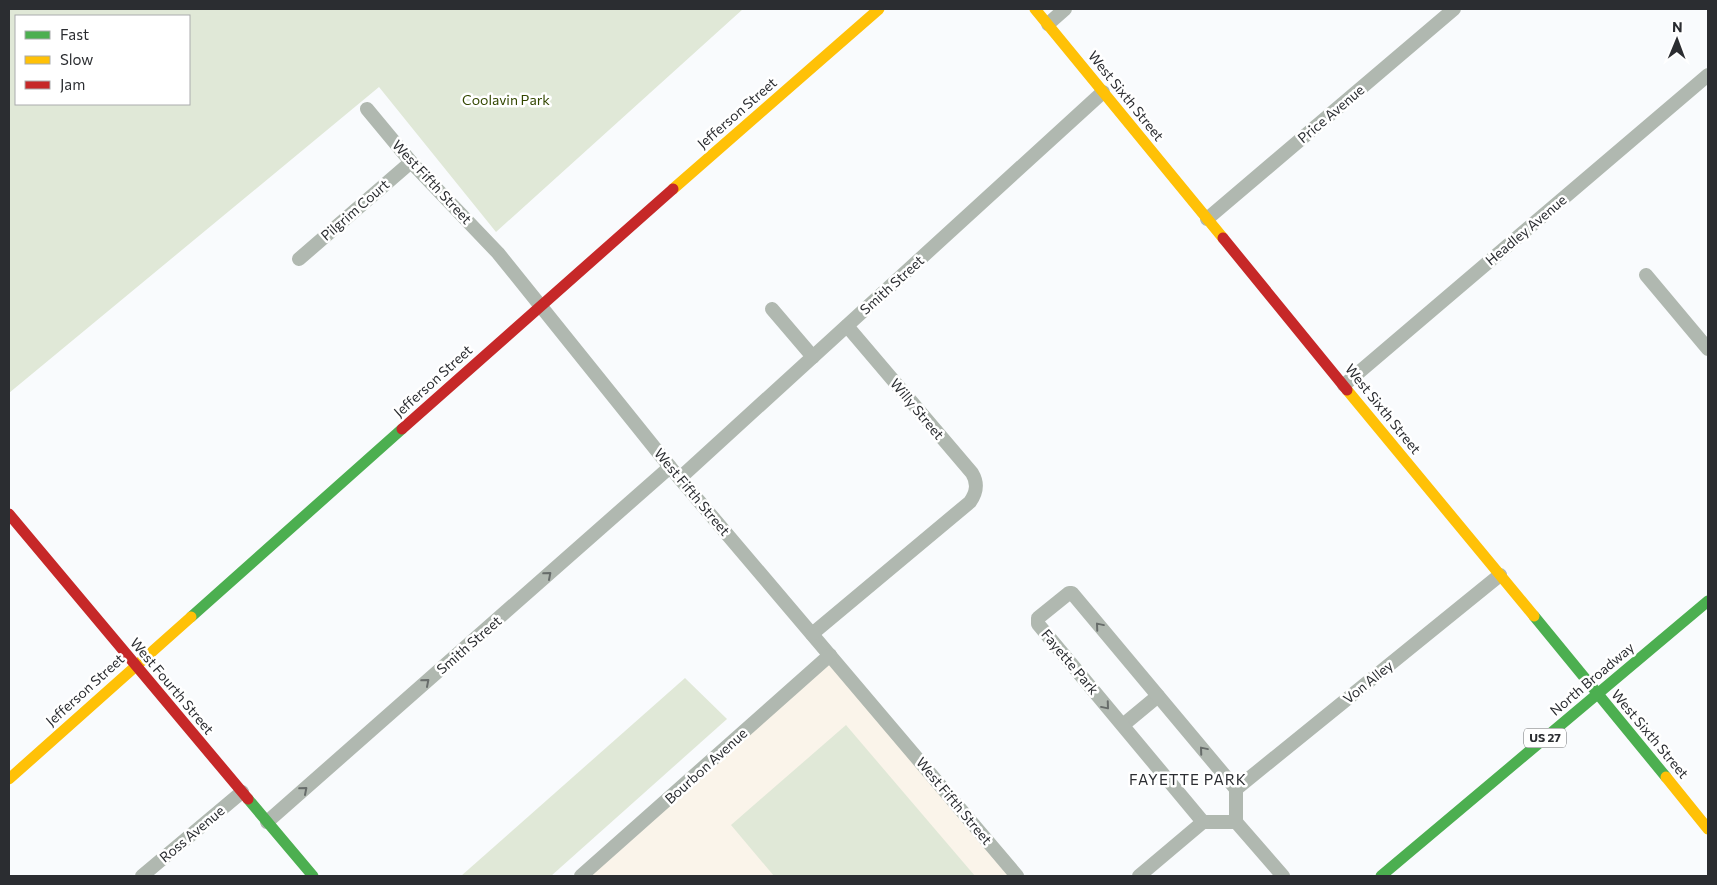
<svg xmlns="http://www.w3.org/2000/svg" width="1717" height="885" viewBox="0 0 1717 885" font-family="Commissioner,sans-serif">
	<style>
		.education { fill: #faf4ea }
		.green { fill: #e0e8d7; fill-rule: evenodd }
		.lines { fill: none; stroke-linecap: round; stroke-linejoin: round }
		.street { stroke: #b0b8b0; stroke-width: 14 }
		.fast { stroke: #4caf50; stroke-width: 11 }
		.slow { stroke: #ffc107; stroke-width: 11 }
		.jam { stroke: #c62828; stroke-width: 11 }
		.oneway { stroke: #676c6a }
		.labels { text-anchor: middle; stroke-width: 5; stroke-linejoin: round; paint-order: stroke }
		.shield { fill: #fff; stroke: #6b6c6f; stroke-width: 1 }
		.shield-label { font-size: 12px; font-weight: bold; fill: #2b2d31 }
		.street-label { font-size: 14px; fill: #2b2d31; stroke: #fff }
		.park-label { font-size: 14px; fill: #334700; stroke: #fff }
		.neighbourhood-label { font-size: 15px; letter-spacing: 1px; fill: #2b2d31; stroke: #fff }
	</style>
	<rect width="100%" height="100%" fill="#f9fbfd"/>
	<!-- education -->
	<polygon class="education" points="836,653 1024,876 574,876"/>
	<!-- green -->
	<g class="green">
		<path d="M 9,9 L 743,9 L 496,232 L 379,87 L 9,393 ZM 16,16 L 189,16 L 189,104 L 16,104 Z"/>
		<polygon points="685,678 727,719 551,876 461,876"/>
		<polygon points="846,725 975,876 774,876 731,825"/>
	</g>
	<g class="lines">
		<!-- street -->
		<g class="street">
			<polyline points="1048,24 1065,9"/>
			<polyline points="367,109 411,162 498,253 670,467 1017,876"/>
			<polyline points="1207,219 1454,9"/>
			<polyline points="299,259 411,162"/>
			<polyline points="1646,275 1708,349"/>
			<polyline points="772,309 813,357"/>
			<polyline points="1344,385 1708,75"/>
			<polyline points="680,478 1103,92"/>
			<path d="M 812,634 L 970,502 C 977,492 978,483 972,473 L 847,326"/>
			<polyline points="1123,725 1158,696"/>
			<polyline points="1236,789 1500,575"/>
			<polyline points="267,822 670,467"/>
			<polyline points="1236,822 1203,822 1038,624 1038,618 1069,593 1072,593 1236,789 1236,822 1283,876"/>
			<polyline points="142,876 242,792"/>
			<polyline points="581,876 830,655"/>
			<polyline points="1139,876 1203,822"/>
		</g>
		<!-- fast -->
		<g class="fast">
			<polyline points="1534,616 1666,777"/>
			<polyline points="191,617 402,429"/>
			<polyline points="248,799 313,876"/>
			<polyline points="1381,876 1708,601"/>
		</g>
		<!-- slow -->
		<g class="slow">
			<polyline points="1035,9 1223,238"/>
			<polyline points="673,189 879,9"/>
			<polyline points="1347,390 1534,616"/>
			<polyline points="1666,777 1708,829"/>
			<polyline points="9,779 191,617"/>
		</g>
		<!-- jam -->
		<g class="jam">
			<polyline points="1223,238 1347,390"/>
			<polyline points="402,429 673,189"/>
			<polyline points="9,514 248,799"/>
		</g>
	</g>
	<!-- one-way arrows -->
	<defs><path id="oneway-chevron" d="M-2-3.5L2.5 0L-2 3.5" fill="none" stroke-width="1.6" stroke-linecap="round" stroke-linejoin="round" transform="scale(1.25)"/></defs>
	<g class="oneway">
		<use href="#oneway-chevron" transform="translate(548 575) rotate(-41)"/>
		<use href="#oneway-chevron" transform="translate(1099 626) rotate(-130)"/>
		<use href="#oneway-chevron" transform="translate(426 682) rotate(-41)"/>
		<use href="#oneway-chevron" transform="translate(1106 706) rotate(50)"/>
		<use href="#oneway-chevron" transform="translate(1203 750) rotate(-130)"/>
		<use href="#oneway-chevron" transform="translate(304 790) rotate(-41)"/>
	</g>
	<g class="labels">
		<!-- shield labels -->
		<rect class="shield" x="1524" y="728.5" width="42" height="19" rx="4"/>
		<g class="shield-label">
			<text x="1545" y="742">US 27</text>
		</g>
		<!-- street labels -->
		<g class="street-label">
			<text transform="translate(1126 96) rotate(51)" y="5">West Sixth Street</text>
			<text transform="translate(737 113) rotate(-41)" y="5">Jefferson Street</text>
			<text transform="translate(1331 114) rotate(-40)" y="5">Price Avenue</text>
			<text transform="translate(432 182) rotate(47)" y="5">West Fifth Street</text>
			<text transform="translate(355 210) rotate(-41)" y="5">Pilgrim Court</text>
			<text transform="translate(1526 230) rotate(-40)" y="5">Headley Avenue</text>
			<text transform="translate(892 285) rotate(-42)" y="5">Smith Street</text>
			<text transform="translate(433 381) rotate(-42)" y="5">Jefferson Street</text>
			<text transform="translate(917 409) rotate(50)" y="5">Willy Street</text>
			<text transform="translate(1383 409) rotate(51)" y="5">West Sixth Street</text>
			<text transform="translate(692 492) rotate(50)" y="5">West Fifth Street</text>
			<text transform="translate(469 645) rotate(-41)" y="5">Smith Street</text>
			<text transform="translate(1070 662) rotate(50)" y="5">Fayette Park</text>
			<text transform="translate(1592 679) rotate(-40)" y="5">North Broadway</text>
			<text transform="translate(1368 682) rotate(-39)" y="5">Von Alley</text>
			<text transform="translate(172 686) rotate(50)" y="5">West Fourth Street</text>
			<text transform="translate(85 690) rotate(-42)" y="5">Jefferson Street</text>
			<text transform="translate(1650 734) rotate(50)" y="5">West Sixth Street</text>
			<text transform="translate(706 766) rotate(-42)" y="5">Bourbon Avenue</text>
			<text transform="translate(954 801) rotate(50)" y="5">West Fifth Street</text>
			<text transform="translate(192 834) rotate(-40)" y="5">Ross Avenue</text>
		</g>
		<!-- park labels -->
		<g class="park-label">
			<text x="506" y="105">Coolavin Park</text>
		</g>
		<!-- neighbourhood labels -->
		<g class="neighbourhood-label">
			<text x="1188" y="785">FAYETTE PARK</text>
		</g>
	</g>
	<!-- border -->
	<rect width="1717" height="885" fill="none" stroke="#2b2d31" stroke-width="20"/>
	<!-- legend -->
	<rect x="15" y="15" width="175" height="90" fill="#ffffff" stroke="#aaabad"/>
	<rect x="25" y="31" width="25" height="8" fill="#4caf50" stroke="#aaabad"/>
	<text x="60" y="40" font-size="15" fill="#2b2d31">Fast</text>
	<rect x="25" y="56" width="25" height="8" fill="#ffc107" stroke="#aaabad"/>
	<text x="60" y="65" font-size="15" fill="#2b2d31">Slow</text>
	<rect x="25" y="81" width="25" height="8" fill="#c62828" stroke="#aaabad"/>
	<text x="60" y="90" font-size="15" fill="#2b2d31">Jam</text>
	<!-- north arrow -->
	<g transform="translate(1677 40) rotate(1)" stroke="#ffffff" stroke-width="4" paint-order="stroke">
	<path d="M0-4L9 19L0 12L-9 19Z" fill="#2b2d31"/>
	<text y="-8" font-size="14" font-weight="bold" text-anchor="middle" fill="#2b2d31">N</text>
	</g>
</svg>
